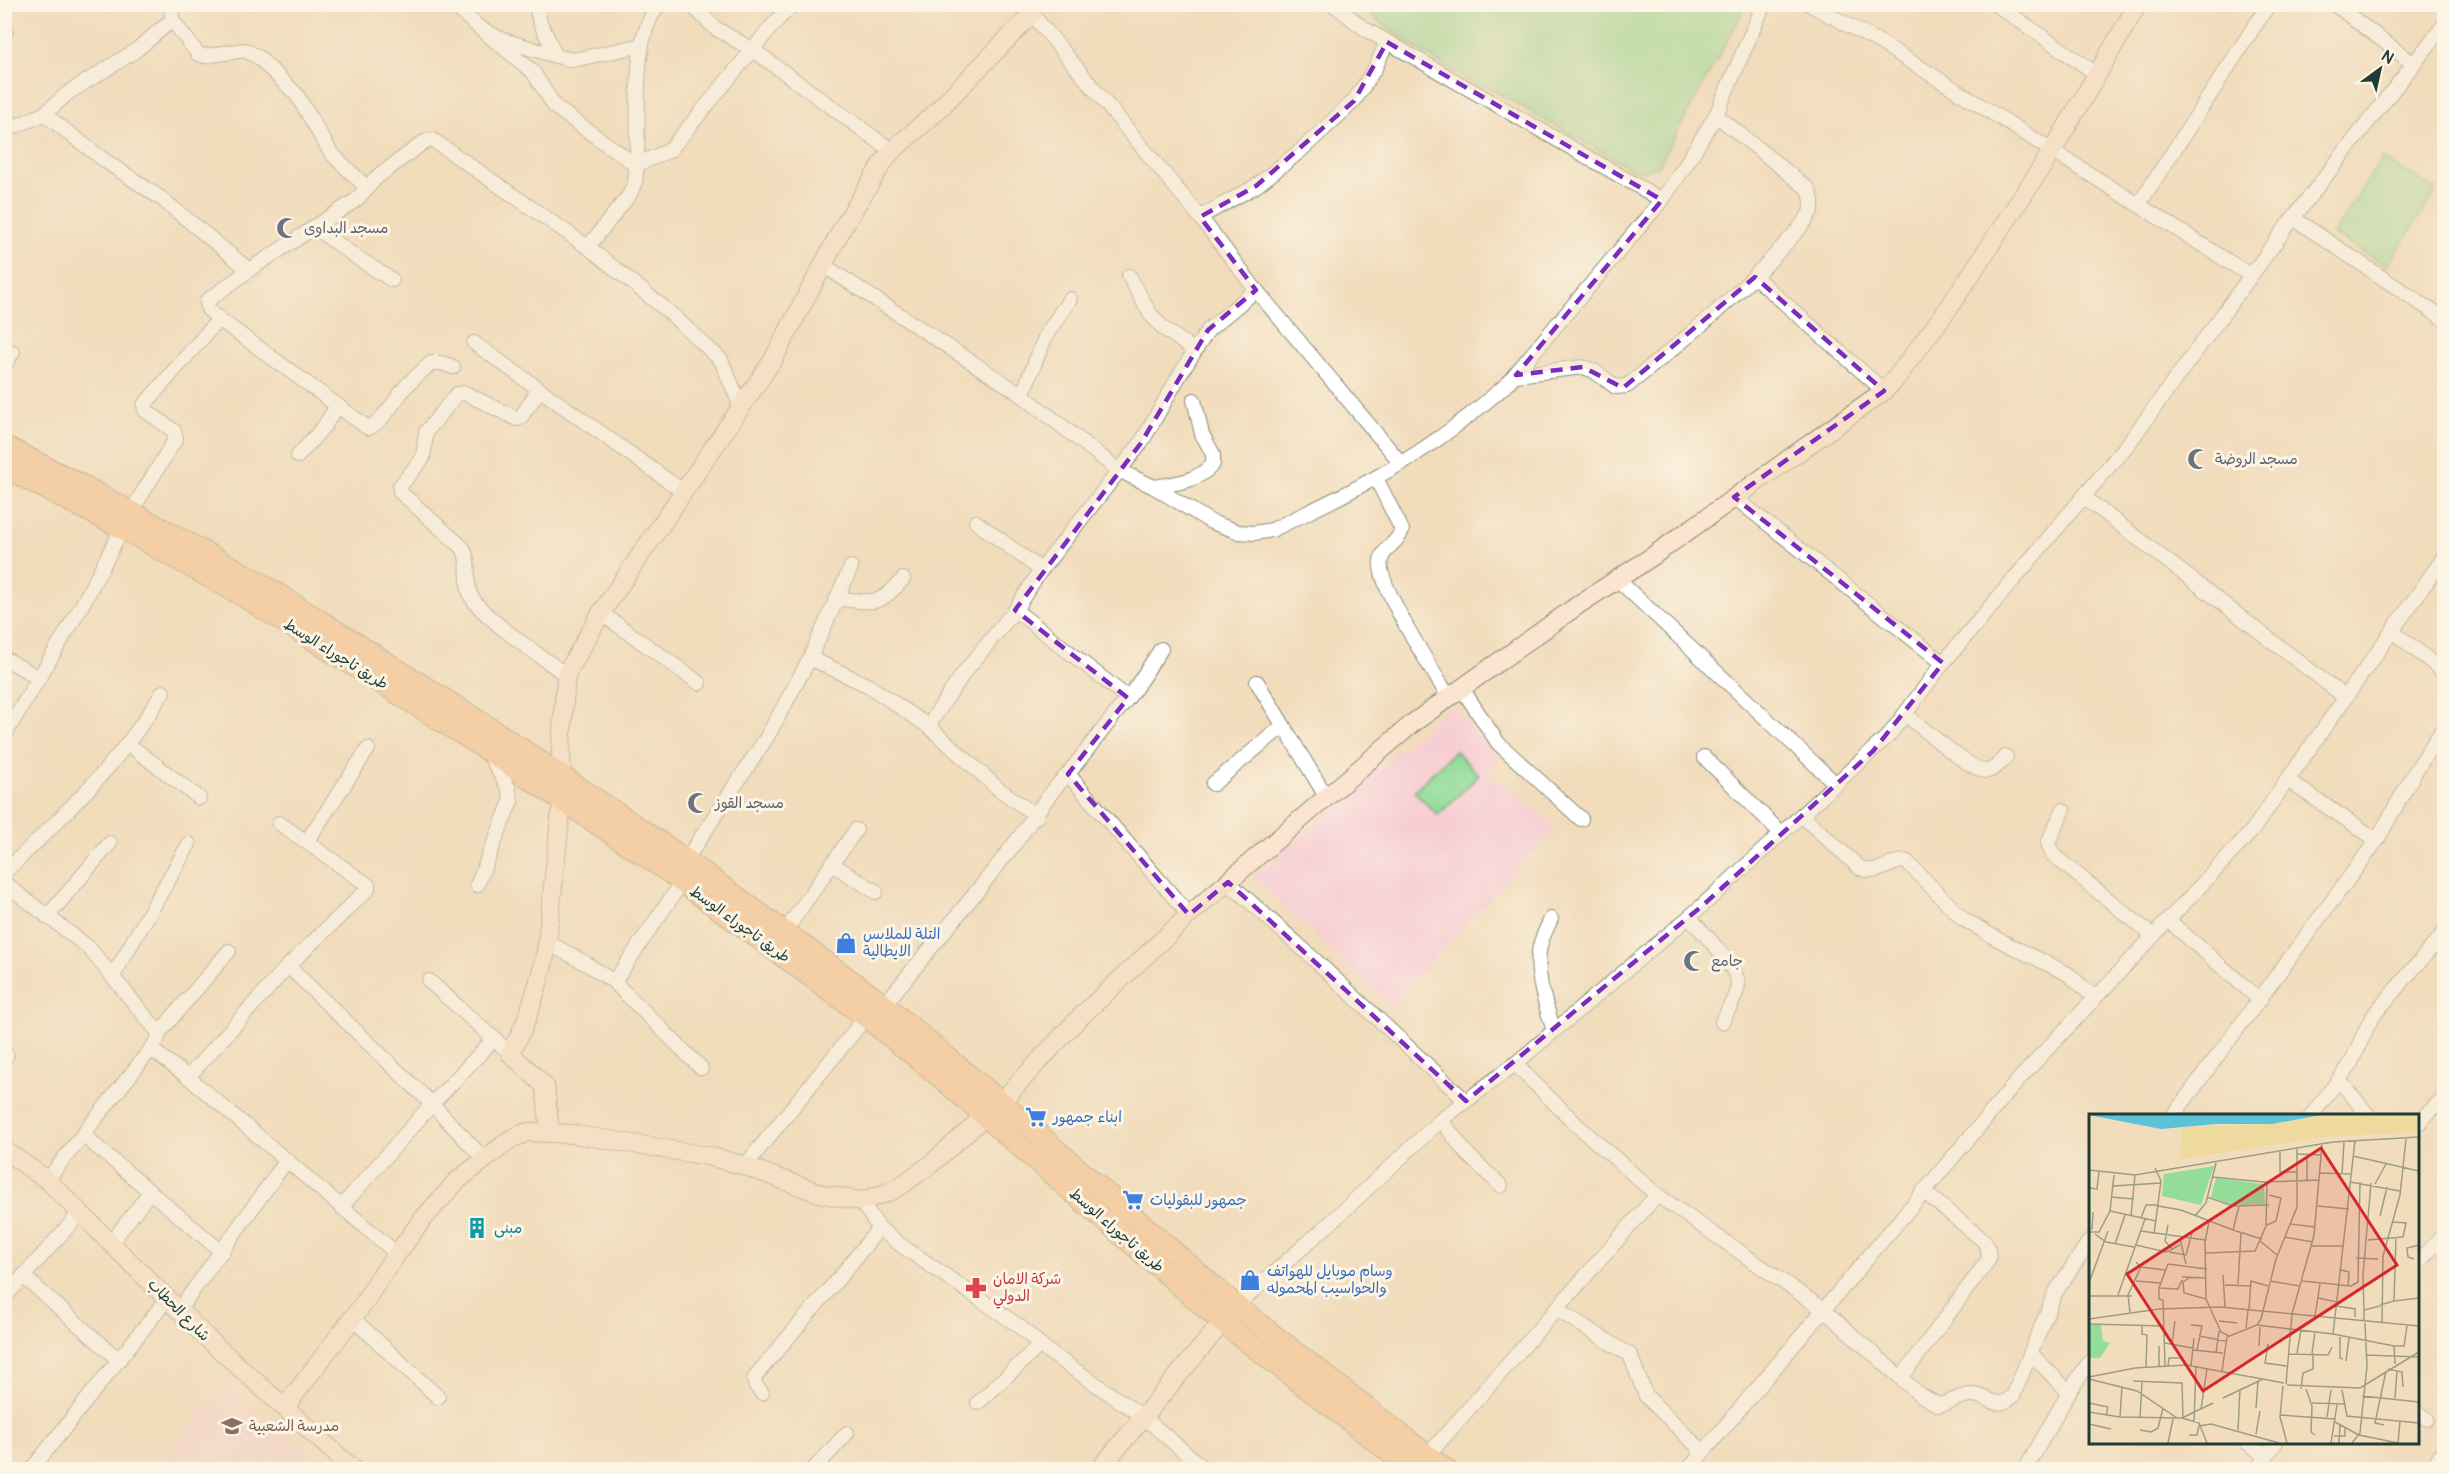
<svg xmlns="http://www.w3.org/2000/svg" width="2449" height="1474" viewBox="0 0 2449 1474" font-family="Pangolin,'Playpen Sans Arabic',sans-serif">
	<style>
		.built { fill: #f7cfd3 }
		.green { fill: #93dd99; stroke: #598d66; stroke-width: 1.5 }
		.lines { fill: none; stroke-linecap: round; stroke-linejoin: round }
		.street-casing { stroke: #888c78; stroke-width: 16 }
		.secondary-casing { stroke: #888c78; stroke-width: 20 }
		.primary-casing { stroke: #888c78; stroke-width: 23 }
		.street { stroke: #fff; stroke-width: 14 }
		.secondary { stroke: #fce5d0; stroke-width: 18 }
		.primary { stroke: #f8bd89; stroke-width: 21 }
		.marked { fill: none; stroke: #7b2cbf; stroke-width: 4.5; stroke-dasharray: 12 8; stroke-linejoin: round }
		.labels { text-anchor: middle; stroke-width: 6; stroke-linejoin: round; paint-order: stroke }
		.worship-label { font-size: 15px; fill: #5b616d; stroke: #fcf5e5; text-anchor: start }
		.street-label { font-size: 15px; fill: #1f3d34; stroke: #fcf5e5 }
		.shop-label { font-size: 15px; fill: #366cbe; stroke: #fcf5e5; text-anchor: start }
		.culture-label { font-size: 15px; fill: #0d838f; stroke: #fcf5e5; text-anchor: start }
		.health-label { font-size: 15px; fill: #be3a42; stroke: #fcf5e5; text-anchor: start }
		.education-label { font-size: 15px; fill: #785e54; stroke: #fcf5e5; text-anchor: start }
		.inset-road { fill: none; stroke: #9d9c85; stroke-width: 1.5 }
		.view { fill: #d62828; fill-opacity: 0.15; stroke: #d62828; stroke-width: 3 }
		.inset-edge { fill: none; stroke: #1f3d34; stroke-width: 3 }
	</style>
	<rect width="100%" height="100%" fill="#fcf5e5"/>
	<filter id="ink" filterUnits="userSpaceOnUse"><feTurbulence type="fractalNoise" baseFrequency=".0167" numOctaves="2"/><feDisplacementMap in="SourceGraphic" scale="12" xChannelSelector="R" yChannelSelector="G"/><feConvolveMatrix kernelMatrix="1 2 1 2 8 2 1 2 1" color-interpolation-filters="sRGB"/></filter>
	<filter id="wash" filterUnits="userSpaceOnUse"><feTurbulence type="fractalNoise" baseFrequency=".008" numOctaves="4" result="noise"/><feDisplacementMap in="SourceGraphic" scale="24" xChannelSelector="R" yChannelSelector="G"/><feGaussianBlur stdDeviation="1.35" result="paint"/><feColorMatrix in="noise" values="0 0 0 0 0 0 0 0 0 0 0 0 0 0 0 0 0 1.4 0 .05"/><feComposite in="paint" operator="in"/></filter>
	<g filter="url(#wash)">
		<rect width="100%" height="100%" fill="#f1dcbb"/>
		<!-- built -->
		<g class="built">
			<polygon points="1452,705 1499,760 1488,773 1557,826 1390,1006 1253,877"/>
			<polygon points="224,1383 323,1469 158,1469"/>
		</g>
		<!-- green -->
		<g class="green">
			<path d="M 1741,4 L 1742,13 L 1659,165 C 1651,171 1645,171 1635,171 L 1487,87 L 1477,86 L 1415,48 L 1357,5 Z"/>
			<polygon points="2382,158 2437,190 2387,266 2333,234"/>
			<polygon points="1455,751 1479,775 1438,815 1414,791"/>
		</g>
	</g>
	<g filter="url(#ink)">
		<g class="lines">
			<defs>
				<g id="street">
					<polyline points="452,4 481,29 503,40 556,56 573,60 642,45"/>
					<polyline points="535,4 540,22 556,56"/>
					<polyline points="691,4 715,28 753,50 892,151"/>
					<polyline points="1333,4 1365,29 1662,200"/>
					<polyline points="1809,4 1881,43 2250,275"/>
					<polyline points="1995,4 2097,74"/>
					<polyline points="2334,4 2414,64"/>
					<polyline points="1032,14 1200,217"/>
					<polyline points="172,20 198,54 205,56 245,50 258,57 297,95 331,153 367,188"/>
					<polyline points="481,29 533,72 555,107 636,165 670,150 772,26 793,4"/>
					<polyline points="4,33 6,32"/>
					<polyline points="1387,42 1374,70 1354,101 1300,151 1256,186 1200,217 1256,290 1401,463"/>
					<polyline points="44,114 104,160 162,199 249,270"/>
					<polyline points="4,131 44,114 68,93 135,51 172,20 171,4"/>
					<polyline points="2139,204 2269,4"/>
					<polyline points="2293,218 2444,319"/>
					<polyline points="314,227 356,257 392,280"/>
					<path d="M 588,247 L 630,194 L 635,182 C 643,134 626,40 660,4"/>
					<path d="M 823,265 L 1022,395 L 1118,470 L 1154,487 L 1211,522 L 1239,532 L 1254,533 L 1272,530 C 1306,513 1341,497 1375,478 C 1422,453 1466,420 1506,385 L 1662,200 L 1685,166 L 1716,115 L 1764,4"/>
					<polyline points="1129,276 1150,314 1163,328 1195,351"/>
					<polyline points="1755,277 1884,391"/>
					<path d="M 219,319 L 368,428 C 379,426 396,400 403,390 C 411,380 422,372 431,363 L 442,363 L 453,367"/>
					<polyline points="474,343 684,492"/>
					<polyline points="4,365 13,352"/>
					<path d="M 1516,375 L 1583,367 L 1594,371 L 1616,387 L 1627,386 C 1684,340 1740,295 1788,241 C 1796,232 1809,219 1812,207 C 1813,200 1811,195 1808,189 L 1716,115"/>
					<path d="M 539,390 L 521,417 L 517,419 L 465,393 L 457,394 L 426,432 L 423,458 L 400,486 L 400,492 L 463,548 C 471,562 465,579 470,594 C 480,617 544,658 566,675"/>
					<polyline points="1022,395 1046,335 1070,299"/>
					<polyline points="298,456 325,425 337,406"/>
					<path d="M 1376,478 L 1402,530 C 1399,542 1384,547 1381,560 C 1375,583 1434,672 1448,696"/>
					<path d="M 1154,487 C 1177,483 1197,482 1213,464 L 1213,454 L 1202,434 L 1194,400"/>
					<polyline points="1734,497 1943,663"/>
					<polyline points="2085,498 2345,697"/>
					<polyline points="976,522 1041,570"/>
					<polyline points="1617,579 1836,784"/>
					<path d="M 837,599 C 873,600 876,610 903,579"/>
					<polyline points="1015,610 1128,698"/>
					<polyline points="601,613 699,683"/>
					<polyline points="2392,631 2444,672"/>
					<polyline points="4,658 39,678"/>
					<polyline points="810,658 869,686 928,726 1000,790 1037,816"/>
					<polyline points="1257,682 1327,798"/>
					<polyline points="1461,687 1498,743 1581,819"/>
					<path d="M 1905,714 C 1919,725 1972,772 1987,771 C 1994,770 2000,763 2006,757"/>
					<polyline points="928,726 963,674 1015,610 1041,570 1141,443 1179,376 1208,330 1256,290"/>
					<polyline points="4,736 80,609 131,512 176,438 174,431 145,410 144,405 219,319 208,309 207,301 249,270 356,200 377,177 424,142 432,140 436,142 588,247 669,312 721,360 742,409"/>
					<polyline points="128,744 199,798"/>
					<polyline points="1704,757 1781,833"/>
					<polyline points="1068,774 1134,690 1161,649"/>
					<polyline points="2287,780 2377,840"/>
					<polyline points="1213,784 1283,726"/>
					<polyline points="2063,810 2048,843 2053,855 2153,936"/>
					<path d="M 1801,815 L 1860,868 C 1882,877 1891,858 1907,862 L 1963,919 L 1999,940 L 2068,974 L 2094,997"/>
					<polyline points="307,841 368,749"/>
					<polyline points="686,860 767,737 810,658 851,567"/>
					<polyline points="832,864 876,892"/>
					<path d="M 4,873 C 62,817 121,762 163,692"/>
					<polyline points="1228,882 1303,949 1466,1101"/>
					<polyline points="4,883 88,947 159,1033"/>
					<polyline points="477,885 511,801 509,789 490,756"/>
					<polyline points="47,917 110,843"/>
					<path d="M 1689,917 C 1700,930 1739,968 1738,984 C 1737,997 1727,1011 1722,1022"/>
					<path d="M 1551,919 C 1547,928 1542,937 1540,946 C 1534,973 1546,1006 1554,1031"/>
					<polyline points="2169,921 2260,1000"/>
					<polyline points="785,931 856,830"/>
					<polyline points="547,942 587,964 614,982 701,1068"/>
					<polyline points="288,966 432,1104 484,1159"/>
					<polyline points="113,976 189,844"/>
					<polyline points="429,981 510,1053"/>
					<polyline points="614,982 682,882"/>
					<path d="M 884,1005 C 927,953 970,901 1012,847 C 1031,823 1046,795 1068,774 L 1189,915"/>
					<polyline points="151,1049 188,1077 396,1253"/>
					<polyline points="4,1054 7,1055"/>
					<path d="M 1515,1064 L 1578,1126 L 1657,1195 L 1824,1310 L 1919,1394 L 1938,1405 C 1950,1403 1960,1395 1972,1395 C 1990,1395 1995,1412 2013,1396 L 2055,1293 L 2090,1240"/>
					<polyline points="188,1077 288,966 368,889 368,885 279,823"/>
					<polyline points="2339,1080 2369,1116"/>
					<polyline points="2173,1116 2377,840 2415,772 2444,727"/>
					<polyline points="2311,1116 2350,1065 2369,1023 2377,1011 2444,933"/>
					<polyline points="1441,1120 1467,1154 1501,1186"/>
					<polyline points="2418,1124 2438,1103 2444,1107"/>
					<polyline points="84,1136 222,1252"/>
					<polyline points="745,1166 866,1017"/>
					<polyline points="47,1180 151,1049 158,1039 159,1033 229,951"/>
					<polyline points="861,1201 879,1228 902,1246 1019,1326 1046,1350 1142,1416 1206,1470"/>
					<polyline points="341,1207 432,1104 495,1038"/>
					<polyline points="111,1243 150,1192"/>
					<polyline points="2418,1263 2444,1234"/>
					<polyline points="23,1276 119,1360"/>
					<polyline points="4,1298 81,1212"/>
					<polyline points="1236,1306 1327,1226 1441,1120 1515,1064 1702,906 1889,735 1943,663 2128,444 2293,218 2444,25"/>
					<polyline points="1556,1309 1630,1355 1646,1396 1702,1451"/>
					<polyline points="179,1310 287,1160"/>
					<polyline points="352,1318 438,1397"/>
					<polyline points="2031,1354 2069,1392"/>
					<polyline points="1901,1378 1989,1259 1988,1249 1984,1241 1923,1191"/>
					<polyline points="762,1393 756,1386 754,1379 757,1374 845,1271 879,1228"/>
					<polyline points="978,1403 1040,1345"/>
					<polyline points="2418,1412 2427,1419"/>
					<polyline points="2246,1442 2266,1456"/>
					<polyline points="1428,1455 1657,1195"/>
					<polyline points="31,1470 167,1299"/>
					<polyline points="813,1470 847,1433"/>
					<polyline points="1688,1470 2020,1078 2251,832 2444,557"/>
					<polyline points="2025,1470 2069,1392 2090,1361"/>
					<polyline points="2257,1470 2276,1442"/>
					<polyline points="2431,1470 2444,1450"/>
				</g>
				<g id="secondary">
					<path d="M 550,1133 L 545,1086 L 510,1053 C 528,1024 538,986 546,952 L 562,801 L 561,746 L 566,675 L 601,613 L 773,360 L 843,227 L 882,164 L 892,151 L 934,114 L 1032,14 L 1026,4"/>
					<polyline points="4,1150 47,1180 207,1338 354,1470"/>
					<polyline points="285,1407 365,1302 380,1277 422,1220 457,1181 511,1139 527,1132 572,1134 708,1156 745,1166 822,1194 861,1201 887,1193 902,1185 931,1164 1001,1102 1078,1019 1189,915 1413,723 1581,603 1650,558 1884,391 1893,382 1948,309 2053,150 2138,4"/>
					<polyline points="1099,1470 1231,1312"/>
				</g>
				<g id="primary">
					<polyline points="4,446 87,488 255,580 496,732 686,860 884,1005 1001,1102 1236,1306 1446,1470"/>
					<polyline points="4,467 124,529 245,597 486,749 666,870 866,1017 931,1069 1222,1322 1413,1470"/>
				</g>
			</defs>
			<!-- street casing -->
			<use href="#street" class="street-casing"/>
			<!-- secondary casing -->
			<use href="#secondary" class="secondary-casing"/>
			<!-- primary casing -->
			<use href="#primary" class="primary-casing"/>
			<!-- street -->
			<use href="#street" class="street"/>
			<!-- secondary -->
			<use href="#secondary" class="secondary"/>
			<!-- primary -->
			<use href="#primary" class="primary"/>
		</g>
	</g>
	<!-- marked area -->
	<path d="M0 0H2449V1474H0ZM 1387,42 L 1662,200 L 1516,375 L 1583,367 L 1623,388 L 1755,277 L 1884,391 L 1734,497 L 1943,663 L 1873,751 L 1702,906 L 1466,1101 L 1228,882 L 1189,915 L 1068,774 L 1128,698 L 1015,610 L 1141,443 L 1208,330 L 1256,290 L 1200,217 L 1256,186 L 1354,101 Z" fill="#f1dcbb" fill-opacity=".55" fill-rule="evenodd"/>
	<path class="marked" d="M 1387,42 L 1662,200 L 1516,375 L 1583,367 L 1623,388 L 1755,277 L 1884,391 L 1734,497 L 1943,663 L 1873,751 L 1702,906 L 1466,1101 L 1228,882 L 1189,915 L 1068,774 L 1128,698 L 1015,610 L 1141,443 L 1208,330 L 1256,290 L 1200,217 L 1256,186 L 1354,101 Z"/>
	<!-- icons -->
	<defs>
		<symbol id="mosque-bare" viewBox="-9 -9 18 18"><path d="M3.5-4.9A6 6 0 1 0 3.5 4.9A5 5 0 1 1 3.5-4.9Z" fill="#6b7280" stroke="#fcf5e5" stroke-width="2.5" paint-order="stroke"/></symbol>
		<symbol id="shop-bare" viewBox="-9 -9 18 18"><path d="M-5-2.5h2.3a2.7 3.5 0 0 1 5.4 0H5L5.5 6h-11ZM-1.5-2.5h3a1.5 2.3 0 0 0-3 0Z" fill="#3f7fe0" stroke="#fcf5e5" stroke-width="2.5" paint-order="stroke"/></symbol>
		<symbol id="supermarket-bare" viewBox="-9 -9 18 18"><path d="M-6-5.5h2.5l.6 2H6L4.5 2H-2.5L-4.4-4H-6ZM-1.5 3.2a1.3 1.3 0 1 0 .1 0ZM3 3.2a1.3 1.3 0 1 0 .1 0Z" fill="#3f7fe0" stroke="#fcf5e5" stroke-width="2.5" paint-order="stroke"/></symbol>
		<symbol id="building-bare" viewBox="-9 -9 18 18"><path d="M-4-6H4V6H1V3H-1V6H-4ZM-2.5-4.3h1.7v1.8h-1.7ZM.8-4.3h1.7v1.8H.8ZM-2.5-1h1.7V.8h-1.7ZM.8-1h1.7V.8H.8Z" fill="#0f9aa8" stroke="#fcf5e5" stroke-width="2.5" paint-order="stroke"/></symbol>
		<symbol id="pharmacy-bare" viewBox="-9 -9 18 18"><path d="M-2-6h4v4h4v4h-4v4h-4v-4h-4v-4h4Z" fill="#e0444e" stroke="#fcf5e5" stroke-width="2.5" paint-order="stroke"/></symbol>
		<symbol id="school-bare" viewBox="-9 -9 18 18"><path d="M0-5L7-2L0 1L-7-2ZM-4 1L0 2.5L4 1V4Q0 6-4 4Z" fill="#8d6e63" stroke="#fcf5e5" stroke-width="2.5" paint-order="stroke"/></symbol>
	</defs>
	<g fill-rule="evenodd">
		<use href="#mosque-bare" x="272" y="213" width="30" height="30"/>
		<use href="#mosque-bare" x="2183" y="444" width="30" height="30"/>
		<use href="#mosque-bare" x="683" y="788" width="30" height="30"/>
		<use href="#shop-bare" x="831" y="928" width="30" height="30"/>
		<use href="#mosque-bare" x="1679" y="946" width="30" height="30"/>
		<use href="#supermarket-bare" x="1021" y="1102" width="30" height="30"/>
		<use href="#supermarket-bare" x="1118" y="1185" width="30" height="30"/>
		<use href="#building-bare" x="462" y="1213" width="30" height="30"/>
		<use href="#shop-bare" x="1235" y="1265" width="30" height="30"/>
		<use href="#pharmacy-bare" x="961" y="1273" width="30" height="30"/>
		<use href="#school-bare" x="217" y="1411" width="30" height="30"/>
	</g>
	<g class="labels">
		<!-- worship labels -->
		<g class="worship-label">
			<text x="304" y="233">مسجد البداوى</text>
			<text x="2215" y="464">مسجد الروضة</text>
			<text x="715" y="808">مسجد القوز</text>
			<text x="1711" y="966">جامع</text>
		</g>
		<!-- street labels -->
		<g class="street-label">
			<text transform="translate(336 654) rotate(32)" y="5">طريق تاجوراء الوسط</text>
			<text transform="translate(740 924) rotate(36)" y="5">طريق تاجوراء الوسط</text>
			<text transform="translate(1117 1230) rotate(41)" y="5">طريق تاجوراء الوسط</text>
			<text transform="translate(179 1310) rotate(45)" y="5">شارع الحطاب</text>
		</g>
		<!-- shop labels -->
		<g class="shop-label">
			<text x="863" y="939">التلة للملابس<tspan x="863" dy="17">الايطالية</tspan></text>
			<text x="1053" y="1122">ابناء جمهور</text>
			<text x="1150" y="1205">جمهور للبقوليات</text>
			<text x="1267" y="1276">وسام موبايل للهواتف<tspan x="1267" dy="17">والحواسيب المحموله</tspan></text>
		</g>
		<!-- culture labels -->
		<g class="culture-label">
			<text x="494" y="1233">مبنى</text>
		</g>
		<!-- health labels -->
		<g class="health-label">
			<text x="993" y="1284">شركة الامان<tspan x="993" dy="17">الدولي</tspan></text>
		</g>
		<!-- education labels -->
		<g class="education-label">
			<text x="249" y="1431">مدرسة الشعبية</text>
		</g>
	</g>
	<!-- overview -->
	<g transform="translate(2089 1114)">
		<rect width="330" height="330" fill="#f1dcbb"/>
		<path d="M 125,52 L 112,91 L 73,82 L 75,60 ZM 127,64 L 175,70 L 176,90 L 143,91 L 122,83 ZM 0,211 L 12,211 L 14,227 L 21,229 L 11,244 L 0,244 Z" fill="#93dd99"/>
		<path d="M 232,1 L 330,1 L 330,18 L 234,23 L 91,45 L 93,13 L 185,10 Z" fill="#eeda9e"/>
		<path d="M 0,1 L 232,1 L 183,10 L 127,10 L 72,15 Z" fill="#5bc2d8"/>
		<path class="inset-road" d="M 191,38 L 191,58 L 208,58M 207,40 L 233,41M 264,42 L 330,57M 0,56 L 46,61 L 244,28 L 330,23M 231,59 L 261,60M 253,60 L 255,28M 123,63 L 175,68 L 230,66M 218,66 L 218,40M 261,68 L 311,77M 286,70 L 297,50M 24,72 L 72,69M 0,74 L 8,75 L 10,58M 22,83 L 45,85M 118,83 L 144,92 L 180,91M 69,92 L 92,96 L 144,116M 150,92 L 144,116 L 173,125M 229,92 L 260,95M 21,97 L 67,107M 42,102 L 46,61M 106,102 L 117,89 L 127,49M 291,102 L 298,73M 52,104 L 57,91 L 69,91M 120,108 L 116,128 L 117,185 L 132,218 L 140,222M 201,110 L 226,113M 79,111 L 76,127 L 84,136M 178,111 L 187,107 L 192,84 L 180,81M 3,116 L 4,98M 52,117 L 116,126M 0,118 L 10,118 L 21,97 L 25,61M 6,120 L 17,128 L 45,133M 65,120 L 72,67 L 66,54M 196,123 L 224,128M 91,125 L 97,150M 279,126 L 314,123 L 317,109 L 303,108M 171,127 L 188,141M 26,130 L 36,101M 47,131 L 77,138 L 91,131M 223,132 L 255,132M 80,138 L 97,141 L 103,119M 117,139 L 166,137 L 177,112 L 178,68M 267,144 L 289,145M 325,145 L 319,143 L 318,134 L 330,131M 52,153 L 76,156M 252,156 L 260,158 L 259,172M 134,161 L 136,193M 93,163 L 117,164M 100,164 L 94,168 L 95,179 L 117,185M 47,167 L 71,169M 181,167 L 211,172M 213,167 L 262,172 L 269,168 L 271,68M 0,169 L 19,117M 149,170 L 152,119M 136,171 L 162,172M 71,174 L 89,175 L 93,166M 29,181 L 56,105M 0,182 L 43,182M 229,184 L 248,188M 305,187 L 330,184M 291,191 L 305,187 L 307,123M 247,192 L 266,195 L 266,203M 160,195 L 162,167 L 179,172M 275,196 L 274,161 L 282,69M 41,198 L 39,181 L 52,153 L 47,148M 203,200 L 225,121 L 233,31M 226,202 L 231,170M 0,205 L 70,195 L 131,193 L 330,212M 275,206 L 275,196 L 291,192M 130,207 L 148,209M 293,209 L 294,142 L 311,81 L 317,25M 0,210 L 75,212M 53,211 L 53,220 L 58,221 L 57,253M 102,211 L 113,212 L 108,236M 168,211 L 244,220 L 305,232 L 315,232 L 318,212M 157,214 L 159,196M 244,220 L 266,27M 251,221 L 251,244 L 254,245M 110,222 L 136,227M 76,229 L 103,234M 83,230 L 86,207M 179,230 L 176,249 L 198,252M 70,232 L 70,252M 170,232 L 171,213M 305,232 L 306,250M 104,236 L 134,239M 127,239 L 130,217M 208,239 L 212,216M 223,239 L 226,218M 200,240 L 239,241 L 243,233M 277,241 L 330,243M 257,247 L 260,224M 76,252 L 74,186 L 70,185 L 70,174 L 79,150 L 118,155M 79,252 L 80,244 L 93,244M 102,252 L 105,224M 299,255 L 313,258 L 314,273M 133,257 L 138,223 L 168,211 L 172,205 L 187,145 L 208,93 L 208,35M 0,263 L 46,254 L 97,251 L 195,269M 0,265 L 48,277 L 88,304M 44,267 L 93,269 L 94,304M 197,270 L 203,200M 198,271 L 271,274 L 330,238M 194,272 L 191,303 L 198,329M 212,275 L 214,259 L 224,255 L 224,239M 217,275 L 223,292 L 222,318 L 226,321M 253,276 L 258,302 L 330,309M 273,282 L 330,288M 134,284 L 174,265M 306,284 L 308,257M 0,289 L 19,293 L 17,302M 223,289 L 255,290M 167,294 L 169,268M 112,295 L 118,255M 0,298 L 31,303 L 93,304 L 110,309 L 118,329M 191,301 L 246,305M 31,303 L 33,272M 238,303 L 242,276M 51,304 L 53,267M 93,304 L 124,289M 105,308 L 107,252M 246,308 L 270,321 L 309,329M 0,310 L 22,315M 295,311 L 286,309 L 297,257M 51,316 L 62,318 L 69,314 L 74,294M 149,316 L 151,275M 167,320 L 171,297M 100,321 L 108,321 L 110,312 L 122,310 L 190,329M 245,322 L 256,322 L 256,313M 79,329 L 84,305M 242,329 L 248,291M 250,329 L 251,311M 263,329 L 271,319 L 278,252 L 276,209M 309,329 L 311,307"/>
		<path class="view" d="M 232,34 L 308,151 L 114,277 L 38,160 Z"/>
		<rect width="330" height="330" class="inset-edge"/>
	</g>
	<!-- margin -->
	<rect width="2449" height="1474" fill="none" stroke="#fcf5e5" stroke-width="24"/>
	<!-- north arrow -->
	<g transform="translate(2380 69) rotate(33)" stroke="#fcf5e5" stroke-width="4.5" paint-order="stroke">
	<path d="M0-4.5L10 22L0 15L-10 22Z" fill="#1f3d34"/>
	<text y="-9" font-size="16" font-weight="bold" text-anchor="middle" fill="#1f3d34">N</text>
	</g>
</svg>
